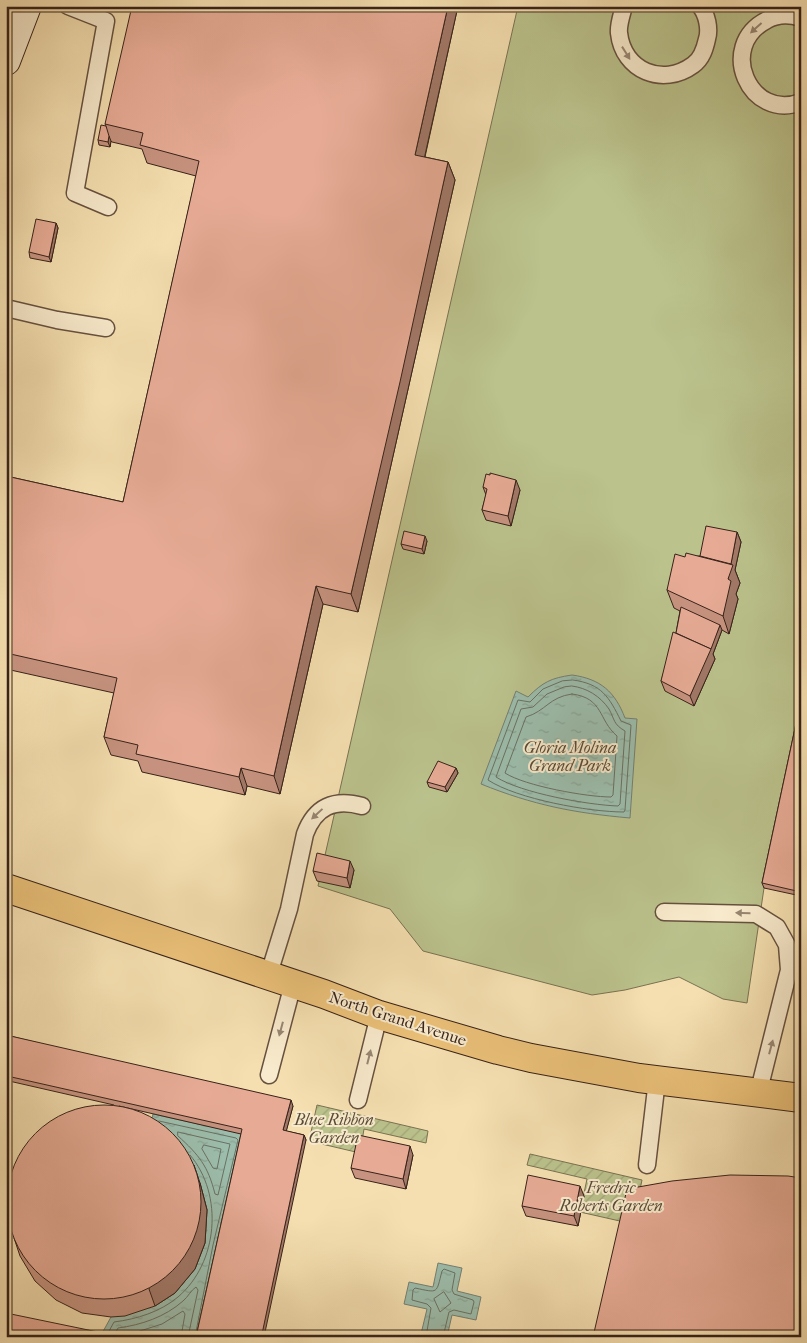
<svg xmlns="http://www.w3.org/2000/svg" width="807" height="1343" viewBox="0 0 807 1343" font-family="'IM FELL French Canon',serif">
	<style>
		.green { fill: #bbc28c; stroke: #797252 }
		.garden { fill: url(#garden-furrows); stroke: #797252 }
		.water { fill: url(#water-ripples); stroke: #747f71 }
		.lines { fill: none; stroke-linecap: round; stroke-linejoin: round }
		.shore { stroke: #6a7062; stroke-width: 1 }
		.service-casing { stroke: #66513f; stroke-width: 19 }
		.secondary-casing { stroke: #372219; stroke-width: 30 }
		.primary-casing { stroke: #372219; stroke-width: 30 }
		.service { stroke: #f8eacc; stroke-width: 16 }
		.secondary { stroke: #f8eacc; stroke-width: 28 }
		.primary { stroke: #eac078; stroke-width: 28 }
		.wall { fill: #c79380; stroke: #372219 }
		.shaded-wall { fill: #a27868; stroke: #372219 }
		.building { fill: #e7ab95; stroke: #372219 }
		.oneway { fill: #988672 }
		.labels { text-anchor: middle; stroke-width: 4; stroke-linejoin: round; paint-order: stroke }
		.park-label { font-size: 16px; font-style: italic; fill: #584a36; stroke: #f8eacc }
		.street-label { font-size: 16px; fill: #372219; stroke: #f8eacc }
	</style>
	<defs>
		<pattern id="garden-furrows" width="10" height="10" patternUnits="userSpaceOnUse" patternTransform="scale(1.25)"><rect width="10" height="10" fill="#bbc28c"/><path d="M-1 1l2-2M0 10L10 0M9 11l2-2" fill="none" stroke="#a1a678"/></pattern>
		<pattern id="water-ripples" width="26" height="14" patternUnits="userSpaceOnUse" patternTransform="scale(1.25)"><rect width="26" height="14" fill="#9cbdac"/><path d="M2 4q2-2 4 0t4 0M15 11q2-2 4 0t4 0" fill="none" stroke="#87a293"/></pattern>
	</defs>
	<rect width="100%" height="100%" fill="#f5dfb0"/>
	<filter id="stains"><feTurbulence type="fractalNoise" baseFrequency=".004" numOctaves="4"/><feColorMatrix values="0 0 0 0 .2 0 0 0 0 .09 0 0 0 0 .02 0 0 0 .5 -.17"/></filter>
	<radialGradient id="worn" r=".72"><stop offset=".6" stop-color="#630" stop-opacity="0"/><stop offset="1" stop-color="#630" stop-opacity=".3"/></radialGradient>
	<!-- green -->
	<polygon class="green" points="518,6 801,6 801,714 764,888 747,1003 723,999 679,977 625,990 592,995 423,951 390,909 318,886"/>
	<!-- garden -->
	<g class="garden">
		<polygon points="317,1105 428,1131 426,1143 364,1129 360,1153 309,1141"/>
		<polygon points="530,1154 642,1180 633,1224 580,1212 587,1179 527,1165"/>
	</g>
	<!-- water -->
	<g class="water">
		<path d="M 572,675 C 601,679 615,692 625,718 L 637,719 L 630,818 C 574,813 533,805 481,784 L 516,691 L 528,697 C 543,682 551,678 572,675 Z"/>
		<polygon points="153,1114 244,1134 199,1337 100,1337 111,1317 207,1210 200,1183 187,1160 149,1130"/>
		<polygon points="438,1263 462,1268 457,1291 481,1297 476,1320 452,1315 447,1337 433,1337 421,1334 427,1309 404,1304 409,1282 433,1287"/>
	</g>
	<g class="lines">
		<!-- shore -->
		<g class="shore">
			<path d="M 573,680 C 602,684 609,697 621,721 L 631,725 L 625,810 L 624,812 C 589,812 517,799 488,780 L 518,700 L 530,702 L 543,689 L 562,681 Z"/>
			<path d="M 572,686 C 587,688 600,696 609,709 C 615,720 613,724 625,731 L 620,804 L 618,806 C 588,805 521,793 496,777 L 521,709 L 533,707 L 547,694 L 564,687 Z"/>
			<path d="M 572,694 C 604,698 598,720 617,736 L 613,795 L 611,797 C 587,797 525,786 505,773 L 526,717 C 546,711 549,697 572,694 Z"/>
			<polyline points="159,1121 236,1138 238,1140 213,1245 195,1337"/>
			<path d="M 178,1132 L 230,1144 L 218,1195 L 215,1194 C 208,1166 199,1155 178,1136 Z"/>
			<polygon points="204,1145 221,1149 217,1169 213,1168 202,1149"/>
			<polygon points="444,1292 451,1303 440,1312 434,1299"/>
			<path d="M 108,1333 L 114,1322 C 137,1319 160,1312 178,1297 C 218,1263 224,1195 190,1155"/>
			<path d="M 114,1335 L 118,1328 C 141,1325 165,1317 183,1301 C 188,1297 191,1290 196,1287 L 198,1290 L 188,1337"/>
			<polyline points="121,1337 162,1324 183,1311 185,1314 181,1337"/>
			<path d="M 428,1337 L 427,1331 L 431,1308 L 427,1304 L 412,1300 L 413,1290 L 415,1288 C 439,1293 436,1294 442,1271 L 444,1269 L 455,1273 L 452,1290 L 454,1294 L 473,1300 L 474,1302 L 471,1314 L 454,1310 L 449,1312 L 443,1337"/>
		</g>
		<defs>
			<g id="service">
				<polyline points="68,6 106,21 75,193 108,207"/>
				<path d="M 624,6 C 622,14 618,25 619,33 C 623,71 663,87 693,65 C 702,59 705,48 707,39 C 710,29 707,14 700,6"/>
				<path d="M 801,18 C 789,14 778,14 767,20 C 716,46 750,122 801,102"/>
				<polyline points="6,308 57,320 106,328"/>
				<polyline points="664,912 756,914 777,927 787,945 789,970 758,1094"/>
				<path d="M 268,977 L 289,909 L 305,834 C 315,807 334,798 362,806"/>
				<polyline points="269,1075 293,984"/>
				<polyline points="358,1100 379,1015"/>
				<polyline points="647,1165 657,1080"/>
			</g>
			<polyline id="secondary" points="6,61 27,6"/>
			<polyline id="primary" points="6,888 324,994 379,1015 498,1050 531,1058 639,1078 801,1098"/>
		</defs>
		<!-- service casing -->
		<use href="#service" class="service-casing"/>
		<!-- secondary casing -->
		<use href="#secondary" class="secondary-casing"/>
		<!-- primary casing -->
		<use href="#primary" class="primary-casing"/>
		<!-- service -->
		<use href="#service" class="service"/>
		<!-- secondary -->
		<use href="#secondary" class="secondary"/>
		<!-- primary -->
		<use href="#primary" class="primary"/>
	</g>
	<!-- wall -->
	<g class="wall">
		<polygon points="458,6 425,157 448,162 455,180 358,612 323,604 280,794 247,786 245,795 142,772 138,761 111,755 104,737 114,693 6,669 6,476 123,502 196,176 147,163 142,149 112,142 111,141 110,147 99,145 98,140 106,126 105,124"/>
		<polygon points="56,223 58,228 51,262 30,258 29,252"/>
		<polygon points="483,487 520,490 511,526 486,520 482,510 486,495"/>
		<polygon points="737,532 741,542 735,570 740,583 736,594 738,599 729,634 722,630 713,654 715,659 694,706 665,691 661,681 676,633 680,611 674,608 667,590 685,557 700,556"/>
		<polygon points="427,541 424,554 403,549 401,544"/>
		<polygon points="801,700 801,896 764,888 762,883"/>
		<polygon points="456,768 458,773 447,792 429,787 427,782"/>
		<polygon points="354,870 350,888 317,881 313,871"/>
		<polygon points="6,1035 293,1106 286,1131 304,1135 306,1140 196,1337 241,1134 119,1106 200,1183 207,1210 205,1243 195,1269 175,1293 155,1306 125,1316 111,1317 82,1313 56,1300 35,1281 20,1256 14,1238 114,1105 9,1081 6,1091"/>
		<polygon points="413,1155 406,1189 355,1178 351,1168"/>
		<polygon points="584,1196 578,1226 526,1216 522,1206"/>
	</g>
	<!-- shaded-wall -->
	<g class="shaded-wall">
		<polygon points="448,6 458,6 421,173 415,155"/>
		<polygon points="109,136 111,141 110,147 108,142"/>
		<polygon points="448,162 455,180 358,612 351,594"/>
		<polygon points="56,223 58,228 51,262 49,257"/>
		<polygon points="516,480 520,490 511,526 508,516"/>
		<polygon points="737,532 741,542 735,570 740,583 736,594 738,599 729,634 723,616 728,579"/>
		<polygon points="425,536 427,541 424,554 422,549"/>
		<polygon points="316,586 323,604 280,794 274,776"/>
		<polygon points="720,625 722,630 713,654 715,659 694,706 690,696"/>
		<polygon points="241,768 247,786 245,795 239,777"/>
		<polygon points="456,768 458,773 447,792 445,787"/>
		<polygon points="350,861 354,870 350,888 347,878"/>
		<polygon points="7,1076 9,1081 6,1091 6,1078"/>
		<polygon points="291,1100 293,1106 285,1136 283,1130"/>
		<polygon points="304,1135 306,1140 264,1337 261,1337"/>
		<polygon points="410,1146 413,1155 406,1189 403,1179"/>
		<polygon points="194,1165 200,1183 207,1210 205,1243 195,1269 175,1293 155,1306 149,1289"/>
		<polygon points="580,1186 584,1196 578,1226 574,1216"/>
	</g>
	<!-- building -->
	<g class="building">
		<polygon points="132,6 448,6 415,155 448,162 400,382 351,594 316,586 274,776 241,768 239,777 136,754 138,745 104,737 117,678 6,653 6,476 123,502 199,161 140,145 143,133 105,124"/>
		<polygon points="101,125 106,126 109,136 108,142 98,140"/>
		<polygon points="36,219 56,223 49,257 29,252"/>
		<polygon points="490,473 516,480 508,516 482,510 487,489 483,487 486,474 490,475"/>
		<polygon points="706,526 737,532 731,564 700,556"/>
		<polygon points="404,531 425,536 422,549 401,544"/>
		<polygon points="686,553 733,565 728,579 731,581 723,616 667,590 675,554 685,557"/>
		<polygon points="681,607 720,625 711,649 676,633"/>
		<polygon points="673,632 711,649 690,696 661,681"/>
		<polygon points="801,700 801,892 762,883"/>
		<polygon points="438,761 456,768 445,787 427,782"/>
		<polygon points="317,853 350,861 347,878 313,871"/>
		<polygon points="6,1035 291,1100 283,1130 304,1135 262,1334 257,1333 256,1337 196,1337 242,1129 7,1076 6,1078"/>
		<circle cx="104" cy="1202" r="97"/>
		<polygon points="358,1135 410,1146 403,1179 351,1168"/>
		<polygon points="528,1175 580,1186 574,1216 522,1206"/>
		<polygon points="730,1175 788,1176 801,1178 801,1337 593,1337 627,1189 672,1181"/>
		<polygon points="6,1313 98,1332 118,1337 6,1337"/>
		<polygon points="257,1333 272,1337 256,1337"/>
	</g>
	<!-- one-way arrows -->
	<defs><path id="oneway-solid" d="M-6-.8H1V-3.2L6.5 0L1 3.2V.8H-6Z" transform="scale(1.25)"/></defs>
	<g class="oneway">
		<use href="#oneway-solid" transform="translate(756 28) rotate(138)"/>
		<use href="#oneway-solid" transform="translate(626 53) rotate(58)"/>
		<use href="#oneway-solid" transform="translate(317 814) rotate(137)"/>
		<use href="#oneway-solid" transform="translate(743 913) rotate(-179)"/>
		<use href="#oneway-solid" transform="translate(281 1029) rotate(105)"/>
		<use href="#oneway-solid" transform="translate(771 1047) rotate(-75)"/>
		<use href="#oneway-solid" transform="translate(369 1057) rotate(-76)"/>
	</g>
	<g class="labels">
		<!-- park labels -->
		<g class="park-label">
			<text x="570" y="753">Gloria Molina<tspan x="570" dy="18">Grand Park</tspan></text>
			<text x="334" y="1125">Blue Ribbon<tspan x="334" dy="18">Garden</tspan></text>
			<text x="611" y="1193">Fredric<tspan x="611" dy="18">Roberts Garden</tspan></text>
		</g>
		<!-- street labels -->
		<g class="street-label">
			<text transform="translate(398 1018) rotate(18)" y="6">North Grand Avenue</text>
		</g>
	</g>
	<!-- margin -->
	<rect width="807" height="1343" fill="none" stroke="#f5dfb0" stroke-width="25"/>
	<rect x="8" y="8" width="792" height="1328" fill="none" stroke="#372219" stroke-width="2.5"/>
	<rect x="12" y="12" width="782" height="1318" fill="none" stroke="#372219"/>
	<rect width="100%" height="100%" filter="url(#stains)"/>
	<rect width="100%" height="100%" fill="url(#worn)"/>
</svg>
